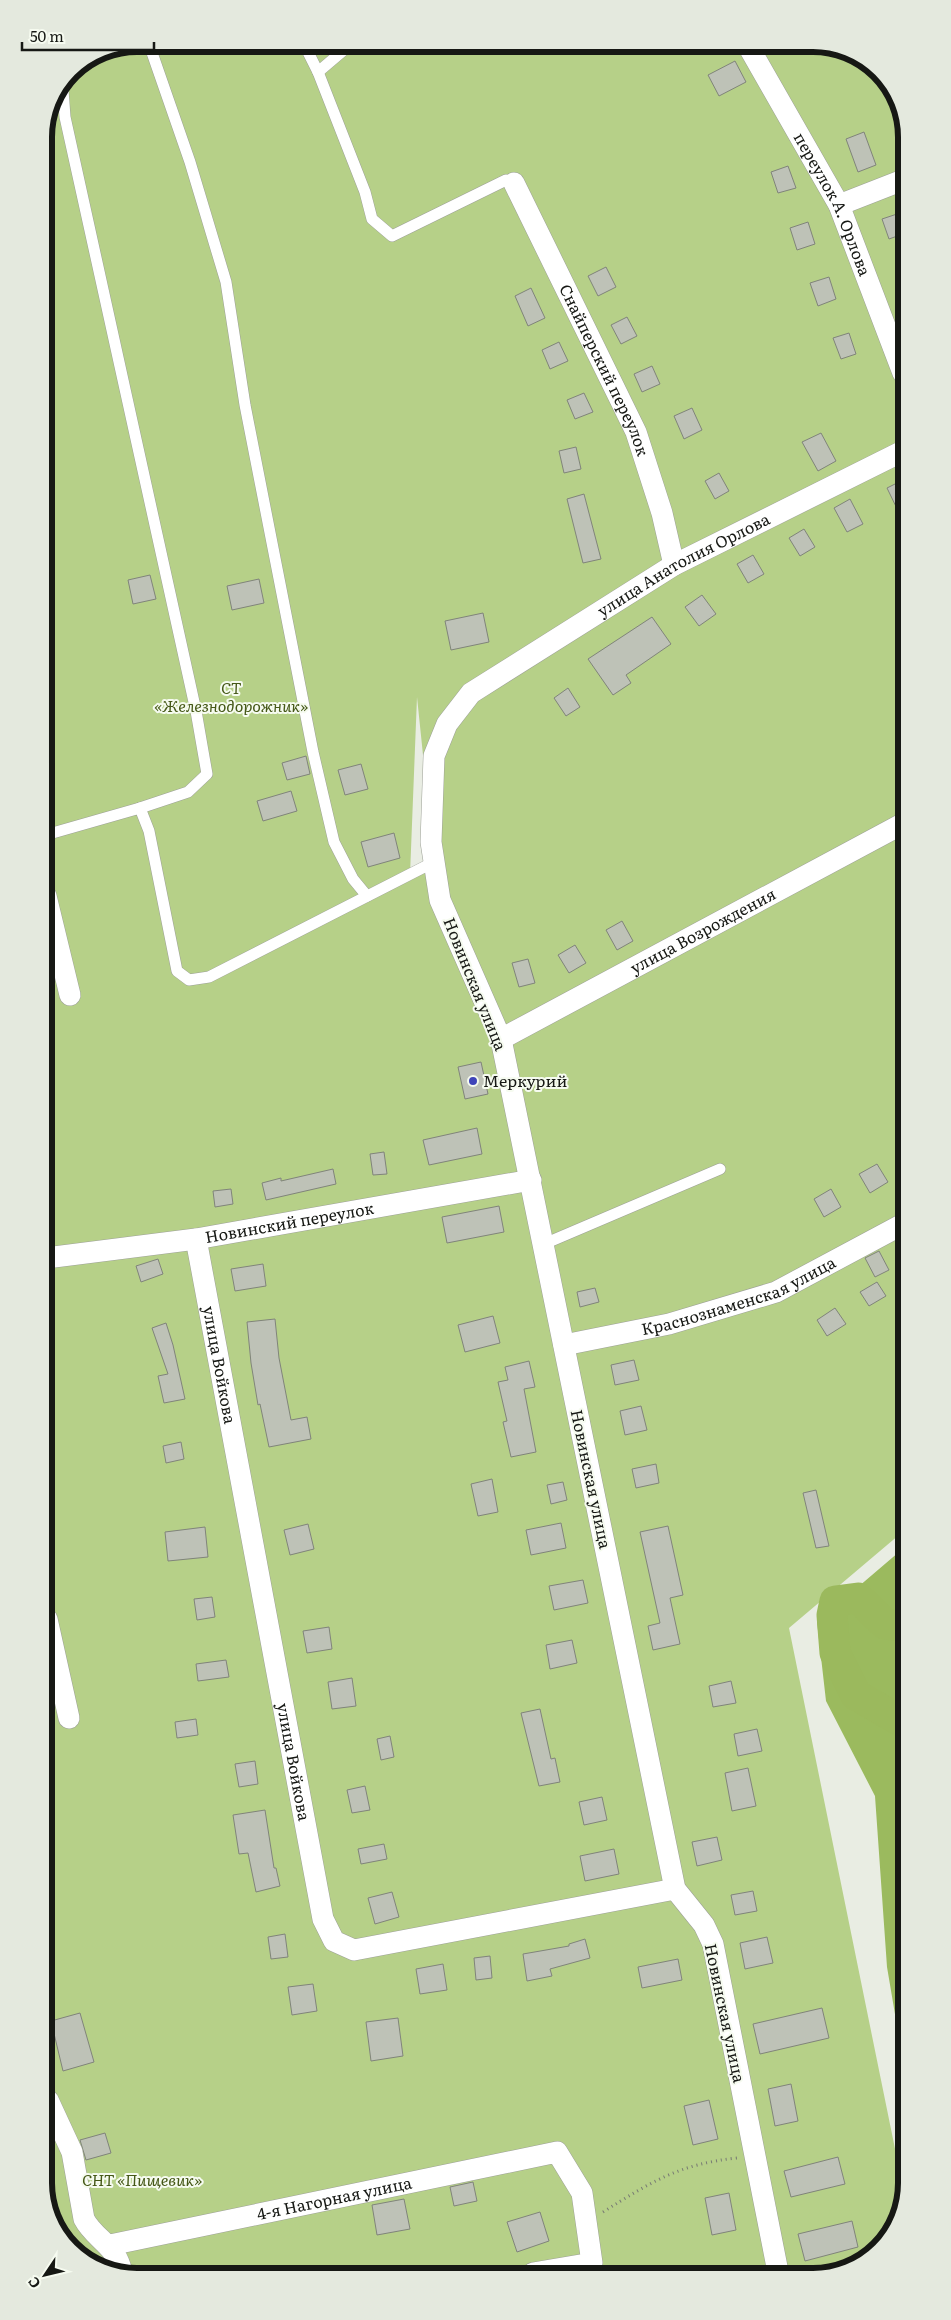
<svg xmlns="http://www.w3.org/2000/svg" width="951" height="2320" viewBox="0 0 951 2320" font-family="Literata,serif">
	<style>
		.green { fill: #b6d088; fill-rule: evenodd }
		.forest { fill: #9bba5e }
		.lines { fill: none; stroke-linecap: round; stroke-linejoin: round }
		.river { stroke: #9bb95d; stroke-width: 31 }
		.building { fill: #bec2b7; stroke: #80847a }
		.service-casing { stroke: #9da197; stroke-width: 12 }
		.minor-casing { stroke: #9da197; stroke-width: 22 }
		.path { stroke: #777a73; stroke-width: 3; stroke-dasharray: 1 4; stroke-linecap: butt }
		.service { stroke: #fff; stroke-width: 11 }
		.minor { stroke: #fff; stroke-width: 21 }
		.poi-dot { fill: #3f44b9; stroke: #f6fbf0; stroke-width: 2 }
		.labels { text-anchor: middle; stroke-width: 4; stroke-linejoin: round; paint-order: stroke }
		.street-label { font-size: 16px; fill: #161814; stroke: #f6fbf0 }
		.park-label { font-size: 16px; font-style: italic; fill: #455817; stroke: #f6fbf0 }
		.poi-label { font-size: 16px; fill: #161814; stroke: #f6fbf0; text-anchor: start }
		.rim { fill: none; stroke: #161814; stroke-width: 6 }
	</style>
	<rect width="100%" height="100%" fill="#e9ede3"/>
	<!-- green -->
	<path class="green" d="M 137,44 L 820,44 L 871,63 L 902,107 L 906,1529 L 789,1628 L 904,2193 L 888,2239 L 844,2271 L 131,2276 L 80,2257 L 49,2213 L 44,131 L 71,71 L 102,51 ZM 417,697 L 434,861 L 410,875 Z"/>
	<!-- forest -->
	<polygon class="forest" points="906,1546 907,2085 887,1967 875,1796 826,1701 817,1622"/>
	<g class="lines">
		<!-- river -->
		<polyline class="river" points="906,1627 885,1624 858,1598 835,1601 832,1615 835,1653 856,1695 906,1724"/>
	</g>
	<!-- building -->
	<g class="building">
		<polygon points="735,61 746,82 719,96 708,75"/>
		<polygon points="864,132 876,165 858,172 846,139"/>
		<polygon points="788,166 796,188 778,193 771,172"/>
		<polygon points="900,213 903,221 903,234 889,239 882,219"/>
		<polygon points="808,222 815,244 797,250 790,228"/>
		<polygon points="606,267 616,287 598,296 588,276"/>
		<polygon points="829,277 836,299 818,306 810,283"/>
		<polygon points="531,288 545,318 528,326 515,296"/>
		<polygon points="627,317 637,336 621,344 611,325"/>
		<polygon points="849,333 856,354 841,359 833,338"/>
		<polygon points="559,342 568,361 550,369 542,350"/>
		<polygon points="652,366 660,384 642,392 634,374"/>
		<polygon points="584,393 593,412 575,419 567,400"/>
		<polygon points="692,408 702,430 684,439 674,416"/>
		<polygon points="821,433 836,461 818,471 802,442"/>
		<polygon points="576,447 581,469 564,473 559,451"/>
		<polygon points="719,473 729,491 715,499 705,481"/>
		<polygon points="903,480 903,521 887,488"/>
		<polygon points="584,494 601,559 583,563 567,499"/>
		<polygon points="850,499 863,524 847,532 834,508"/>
		<polygon points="804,529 815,547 800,556 789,538"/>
		<polygon points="753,555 764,574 748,583 737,564"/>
		<polygon points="150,575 156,599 133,604 128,580"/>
		<polygon points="259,579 264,603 232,610 227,586"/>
		<polygon points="702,595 716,614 699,626 685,607"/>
		<polygon points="483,613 489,642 451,650 445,621"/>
		<polygon points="652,617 671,644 626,675 631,683 613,695 588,659"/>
		<polygon points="568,688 580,707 566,716 554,698"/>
		<polygon points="306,756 310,774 287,780 282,763"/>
		<polygon points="361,764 368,789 345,795 338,770"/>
		<polygon points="291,791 297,811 263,821 257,801"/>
		<polygon points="394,833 400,858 368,867 361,842"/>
		<polygon points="622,921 633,941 617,950 606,930"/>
		<polygon points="575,945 586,963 569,973 558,955"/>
		<polygon points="528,959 535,983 519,987 512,963"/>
		<polygon points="481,1062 488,1094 465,1099 458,1067"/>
		<polygon points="477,1128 482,1154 429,1165 423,1140"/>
		<polygon points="384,1152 387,1174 373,1175 370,1154"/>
		<polygon points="877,1164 888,1182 870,1193 859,1174"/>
		<polygon points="333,1169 336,1184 266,1200 262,1183 281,1178 281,1181"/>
		<polygon points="231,1189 233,1204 215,1207 213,1191"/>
		<polygon points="831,1189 841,1207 824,1217 814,1199"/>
		<polygon points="499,1206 504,1232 447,1243 442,1217"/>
		<polygon points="879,1251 889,1270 875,1277 865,1258"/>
		<polygon points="158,1259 163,1274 141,1282 136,1266"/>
		<polygon points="263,1264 266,1286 235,1291 231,1269"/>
		<polygon points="877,1282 886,1296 869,1306 860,1292"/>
		<polygon points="595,1288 599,1302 580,1307 577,1292"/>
		<polygon points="835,1308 846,1324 827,1336 817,1320"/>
		<polygon points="493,1316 500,1343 465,1352 458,1325"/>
		<polygon points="275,1319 279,1358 291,1420 307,1417 311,1439 269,1447 260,1404 258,1405 251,1363 247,1322"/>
		<polygon points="166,1323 173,1345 185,1399 164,1403 158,1376 168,1374 152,1328"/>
		<polygon points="634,1360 639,1380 615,1385 611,1365"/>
		<polygon points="529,1361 535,1387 524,1389 536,1452 511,1457 503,1422 507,1421 498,1382 508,1380 505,1367"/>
		<polygon points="641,1406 647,1430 625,1435 620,1411"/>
		<polygon points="181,1442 184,1459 166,1463 163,1446"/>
		<polygon points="656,1464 659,1483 636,1488 632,1469"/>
		<polygon points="492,1479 498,1512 478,1516 471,1484"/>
		<polygon points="563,1482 567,1500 551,1504 547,1485"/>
		<polygon points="816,1490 829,1546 816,1548 803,1493"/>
		<polygon points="561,1523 566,1548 531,1555 526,1530"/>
		<polygon points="308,1524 314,1549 290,1555 284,1530"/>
		<polygon points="668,1526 683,1595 670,1598 680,1644 653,1650 648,1626 660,1623 640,1532"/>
		<polygon points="205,1527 208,1557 168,1561 165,1532"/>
		<polygon points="583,1580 588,1603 554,1610 549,1586"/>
		<polygon points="212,1597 215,1617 197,1620 194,1599"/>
		<polygon points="329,1627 332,1649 307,1653 303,1631"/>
		<polygon points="572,1640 577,1663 550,1669 546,1645"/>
		<polygon points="226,1660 229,1677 198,1681 196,1664"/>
		<polygon points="352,1678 356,1706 332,1709 328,1682"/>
		<polygon points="731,1681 736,1703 713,1707 709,1686"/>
		<polygon points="540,1709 551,1759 555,1758 560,1782 539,1786 521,1713"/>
		<polygon points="196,1719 198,1735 177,1738 175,1722"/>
		<polygon points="757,1729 762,1751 738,1756 734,1734"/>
		<polygon points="390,1736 394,1757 381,1760 377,1739"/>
		<polygon points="255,1761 258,1784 239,1787 235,1764"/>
		<polygon points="748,1768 756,1806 732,1811 725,1773"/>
		<polygon points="365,1786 370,1810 352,1813 347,1790"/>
		<polygon points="602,1797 607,1820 584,1825 579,1802"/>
		<polygon points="265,1810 274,1868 276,1868 280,1886 256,1892 248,1853 239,1854 233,1815"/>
		<polygon points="717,1837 722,1860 697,1866 692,1842"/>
		<polygon points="384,1844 387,1859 361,1864 358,1849"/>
		<polygon points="614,1849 619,1874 585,1881 580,1856"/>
		<polygon points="753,1891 757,1911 735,1915 731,1895"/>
		<polygon points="392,1892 399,1917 375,1924 368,1898"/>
		<polygon points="285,1934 288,1957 271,1959 268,1937"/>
		<polygon points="767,1937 773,1963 745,1969 740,1943"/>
		<polygon points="585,1939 590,1958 550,1969 552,1976 527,1981 523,1954 569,1946 569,1944"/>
		<polygon points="490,1956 492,1978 476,1980 474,1958"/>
		<polygon points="678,1959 682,1980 642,1988 638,1967"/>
		<polygon points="443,1964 447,1990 420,1994 416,1969"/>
		<polygon points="313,1984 317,2011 292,2015 288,1987"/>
		<polygon points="822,2008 829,2038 760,2054 753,2024"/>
		<polygon points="80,2013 94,2062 63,2071 51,2021"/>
		<polygon points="398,2018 403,2056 371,2061 366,2022"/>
		<polygon points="791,2084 798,2121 775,2126 768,2089"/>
		<polygon points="709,2100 718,2139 693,2145 684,2106"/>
		<polygon points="105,2133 111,2153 86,2160 80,2140"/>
		<polygon points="838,2157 845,2184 791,2197 784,2171"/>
		<polygon points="473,2182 477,2201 454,2206 450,2187"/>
		<polygon points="729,2193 736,2230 712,2235 705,2198"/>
		<polygon points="404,2199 410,2229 377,2235 372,2205"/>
		<polygon points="540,2212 549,2241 517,2252 507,2222"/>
		<polygon points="852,2221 858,2247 805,2261 798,2234"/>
	</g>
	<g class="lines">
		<defs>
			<g id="service">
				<polyline points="149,44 190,162 226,282 245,405 313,752 334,842 353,879 367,896"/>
				<polyline points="304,44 318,72 365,192 372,219 392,236 506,180 514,183"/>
				<polyline points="318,72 351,44"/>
				<polyline points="63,90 65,117 196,711 207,774 188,792 140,808"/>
				<polyline points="45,817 49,834 140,808 149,831 177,971 189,980 209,977 434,862"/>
				<polyline points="544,1244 720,1169"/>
			</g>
			<g id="minor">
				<path id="s1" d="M 747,44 L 839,205 L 903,373"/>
				<path id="s2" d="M 514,183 L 636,432 L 662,513 L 674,565"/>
				<polyline points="839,205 903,180"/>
				<polyline points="46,896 70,995"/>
				<path id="s3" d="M 501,1039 L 904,823"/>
				<path id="s4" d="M 196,1239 L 323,1919 L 334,1941 L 354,1950 L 675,1889"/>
				<path id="s5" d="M 46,1258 L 196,1239 L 531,1180"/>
				<path id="s6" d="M 564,1345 L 669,1324 L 776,1292 L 905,1223"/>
				<polyline points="47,1619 69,1718"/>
				<path d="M 48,2100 L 72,2152 L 84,2219 C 95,2240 117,2245 122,2273"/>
				<path id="s7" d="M 110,2245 L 557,2152 L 582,2193 L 592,2263 L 533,2273"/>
				<path id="s8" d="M 778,2272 L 713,1944 L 704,1925 L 675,1889 L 501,1039 L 440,900 L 431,842 L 434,756 L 447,724 L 471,693 L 674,565 L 903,451"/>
			</g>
		</defs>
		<!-- service casing -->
		<use href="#service" class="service-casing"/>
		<!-- minor casing -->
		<use href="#minor" class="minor-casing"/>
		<!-- path -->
		<path class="path" d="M 603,2212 C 651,2182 679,2164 737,2158"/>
		<!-- service -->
		<use href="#service" class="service"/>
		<!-- minor -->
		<use href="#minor" class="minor"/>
	</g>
	<!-- markers -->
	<circle class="poi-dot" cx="473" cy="1081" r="5"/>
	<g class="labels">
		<!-- street labels -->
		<g class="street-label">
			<text dy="6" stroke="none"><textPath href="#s1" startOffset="182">переулок А. Орлова</textPath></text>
			<text dy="6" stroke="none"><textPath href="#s2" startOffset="208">Снайперский переулок</textPath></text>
			<text dy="6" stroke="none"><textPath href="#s8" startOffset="1888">улица Анатолия Орлова</textPath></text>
			<text dy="6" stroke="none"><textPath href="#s3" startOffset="229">улица Возрождения</textPath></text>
			<text transform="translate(475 984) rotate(68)" y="6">Новинская улица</text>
			<text dy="6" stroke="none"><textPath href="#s5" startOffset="246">Новинский переулок</textPath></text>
			<text dy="6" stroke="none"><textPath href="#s6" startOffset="182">Краснознаменская улица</textPath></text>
			<text dy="6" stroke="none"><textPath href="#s4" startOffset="128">улица Войкова</textPath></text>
			<text transform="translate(591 1479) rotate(78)" y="6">Новинская улица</text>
			<text dy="6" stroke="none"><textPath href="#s4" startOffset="532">улица Войкова</textPath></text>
			<text transform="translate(725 2013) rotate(78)" y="6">Новинская улица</text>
			<text dy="6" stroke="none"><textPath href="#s7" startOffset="229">4-я Нагорная улица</textPath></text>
		</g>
		<!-- park labels -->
		<g class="park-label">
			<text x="231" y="694">СТ<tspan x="231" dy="18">«Железнодорожник»</tspan></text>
			<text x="142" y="2186">СНТ «Пищевик»</text>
		</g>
		<!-- poi labels -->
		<g class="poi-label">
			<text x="483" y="1087">Меркурий</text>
		</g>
	</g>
	<!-- crop -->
	<path d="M0 0H951V2320H0ZM137 52H813A85 85 0 0 1 898 137V2183A85 85 0 0 1 813 2268H137A85 85 0 0 1 52 2183V137A85 85 0 0 1 137 52Z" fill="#e4e9de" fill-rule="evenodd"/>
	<path class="rim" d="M137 52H813A85 85 0 0 1 898 137V2183A85 85 0 0 1 813 2268H137A85 85 0 0 1 52 2183V137A85 85 0 0 1 137 52Z"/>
	<!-- north arrow -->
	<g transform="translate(45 2275) rotate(235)" stroke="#f6fbf0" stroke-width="4" paint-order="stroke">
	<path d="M0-4L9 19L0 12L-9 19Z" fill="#161814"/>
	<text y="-8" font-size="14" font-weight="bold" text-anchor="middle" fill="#161814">С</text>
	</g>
	<!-- scale -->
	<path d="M22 42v8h132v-8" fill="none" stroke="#161814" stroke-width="2.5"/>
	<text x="30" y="42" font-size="15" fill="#161814" stroke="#f6fbf0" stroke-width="4" paint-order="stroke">50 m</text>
</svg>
